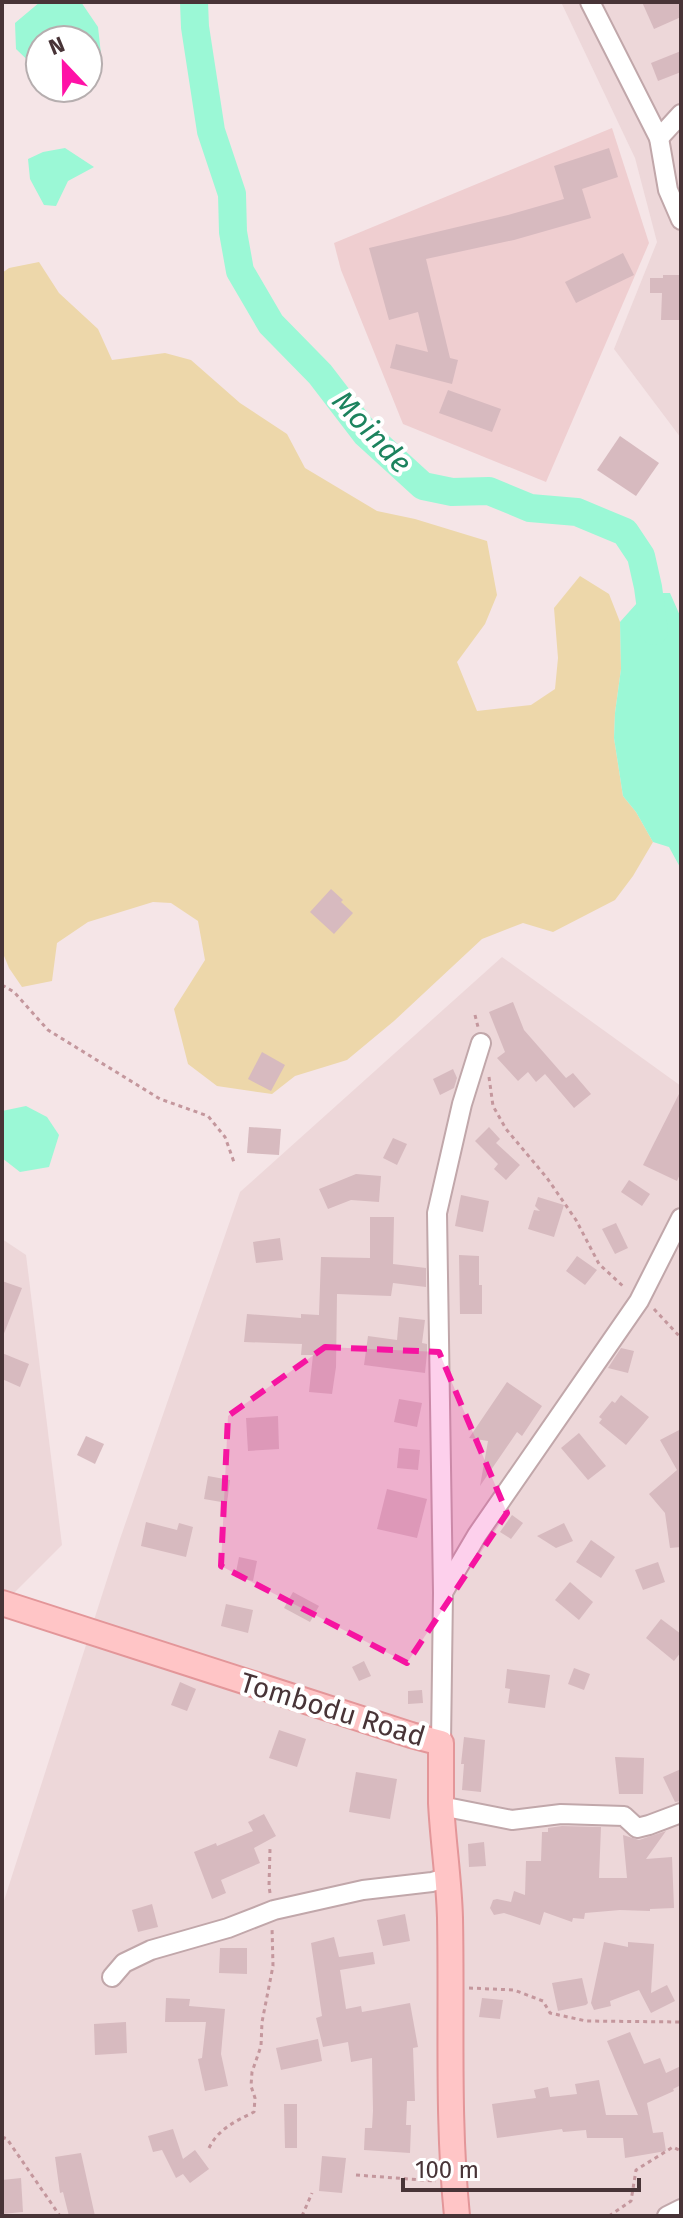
<svg xmlns="http://www.w3.org/2000/svg" width="683" height="2218" viewBox="0 0 683 2218" font-family="'Fira Sans',sans-serif">
	<style>
		.residential { fill: #edd7d9 }
		.education { fill: #efced0 }
		.green { fill: #edd7aa }
		.water { fill: #9bf8d6 }
		.lines { fill: none; stroke-linecap: round; stroke-linejoin: round }
		.river { stroke: #9bf8d6; stroke-width: 28 }
		.building { fill: #d7babf }
		.minor-casing { stroke: #c1a7aa; stroke-width: 22 }
		.secondary-casing { stroke: #e39699; stroke-width: 28 }
		.path { stroke: #c4979d; stroke-width: 3; stroke-dasharray: 4 4; stroke-linecap: butt }
		.minor { stroke: #fff; stroke-width: 18 }
		.secondary { stroke: #ffc5c6; stroke-width: 24 }
		.marked { fill: #f614a1; fill-opacity: 0.2; stroke: #f614a1; stroke-width: 6; stroke-dasharray: 16 10; stroke-linejoin: round }
		.labels { text-anchor: middle; stroke-width: 8; stroke-linejoin: round; paint-order: stroke }
		.street-label { font-size: 28px; fill: #483437; stroke: #fff }
		.water-label { font-size: 30px; font-style: italic; fill: #1c835e; stroke: #fff }
	</style>
	<rect width="100%" height="100%" fill="#f5e5e7"/>
	<!-- residential -->
	<g class="residential">
		<polygon points="561,2 681,2 681,438 614,349 657,242 635,158"/>
		<polygon points="502,957 681,1086 681,2216 2,2216 2,1907 120,1539 240,1192"/>
		<polygon points="2,1239 26,1255 62,1545 2,1605"/>
	</g>
	<!-- education -->
	<polygon class="education" points="612,128 649,243 546,482 403,424 341,270 334,243"/>
	<!-- green -->
	<polygon class="green" points="39,262 59,293 98,329 112,360 165,353 191,360 240,403 287,434 305,468 377,511 415,519 487,541 497,595 485,624 457,662 477,711 531,705 555,689 558,658 554,608 580,576 609,594 620,622 621,669 615,713 614,738 623,796 636,812 653,842 633,876 615,900 553,932 523,923 482,939 394,1021 347,1060 295,1076 272,1094 217,1086 188,1064 174,1009 205,960 198,921 171,903 153,902 88,922 57,943 52,981 22,987 9,968 2,951 2,273 9,268"/>
	<!-- water -->
	<g class="water">
		<polygon points="40,2 81,2 98,27 101,54 88,70 88,40 40,40 40,72 16,49 15,23"/>
		<polygon points="65,148 94,167 68,181 56,206 44,205 30,179 28,159 43,152"/>
		<polygon points="646,593 670,593 681,618 681,869 669,847 653,842 636,812 623,796 614,738 615,713 621,669 620,622"/>
		<polygon points="26,1106 47,1117 59,1135 49,1167 20,1172 2,1158 2,1111"/>
	</g>
	<g class="lines">
		<!-- river -->
		<polyline class="river" points="194,2 195,27 211,131 232,194 233,232 240,271 271,324 320,374 366,434 423,486 452,492 489,491 530,508 577,512 625,532 641,556 648,587 654,631"/>
	</g>
	<!-- building -->
	<g class="building">
		<polygon points="642,2 679,2 681,17 654,29"/>
		<polygon points="681,51 681,72 658,81 651,63"/>
		<polygon points="609,148 618,177 582,189 591,218 514,240 426,259 450,358 458,360 452,384 390,368 396,344 428,352 418,312 389,320 369,248 508,215 564,199 554,166"/>
		<polygon points="623,253 634,275 576,303 565,282"/>
		<polygon points="663,275 681,275 681,320 661,320 662,293 650,293 650,278 663,278"/>
		<polygon points="448,390 501,409 492,432 439,413"/>
		<polygon points="620,436 659,463 636,496 597,470"/>
		<polygon points="331,889 343,900 341,902 353,913 334,934 310,912"/>
		<polygon points="513,1002 524,1030 566,1078 573,1073 591,1094 574,1108 545,1074 536,1082 528,1072 518,1081 497,1058 505,1052 489,1012"/>
		<polygon points="262,1052 285,1065 271,1091 248,1079"/>
		<polygon points="453,1069 457,1078 454,1088 440,1095 433,1079"/>
		<polygon points="681,1090 681,1172 677,1181 643,1165"/>
		<polygon points="249,1127 281,1129 279,1155 247,1153"/>
		<polygon points="489,1127 500,1139 496,1143 520,1165 506,1180 494,1169 498,1164 475,1141"/>
		<polygon points="393,1138 407,1144 397,1165 383,1158"/>
		<polygon points="356,1174 381,1176 379,1202 351,1200 328,1209 319,1189"/>
		<polygon points="629,1180 650,1194 642,1206 621,1192"/>
		<polygon points="461,1195 489,1201 483,1232 455,1226"/>
		<polygon points="538,1197 564,1205 554,1237 528,1229 534,1210 540,1211 535,1206"/>
		<polygon points="370,1217 394,1217 393,1264 426,1268 426,1287 393,1283 391,1296 337,1294 336,1367 332,1394 309,1392 313,1355 301,1355 302,1344 244,1342 247,1314 301,1318 301,1314 319,1315 321,1257 370,1258"/>
		<polygon points="616,1223 628,1248 615,1254 602,1229"/>
		<polygon points="280,1238 283,1260 256,1263 253,1242"/>
		<polygon points="459,1255 479,1256 479,1285 482,1285 482,1314 460,1314"/>
		<polygon points="577,1256 597,1270 585,1285 566,1271"/>
		<polygon points="2,1281 22,1288 3,1336 2,1336"/>
		<polygon points="399,1317 425,1320 422,1343 427,1344 427,1353 425,1373 364,1365 368,1336 397,1340"/>
		<polygon points="621,1348 634,1351 628,1373 608,1368"/>
		<polygon points="2,1353 29,1364 20,1387 2,1379"/>
		<polygon points="507,1382 542,1406 522,1436 517,1432 480,1486 488,1441 469,1438"/>
		<polygon points="621,1395 649,1417 626,1445 599,1423 602,1419 599,1417 612,1401 615,1403"/>
		<polygon points="399,1399 422,1403 417,1427 394,1422"/>
		<polygon points="278,1416 279,1449 248,1451 246,1418"/>
		<polygon points="681,1429 681,1547 670,1548 665,1513 649,1494 677,1470 660,1440"/>
		<polygon points="579,1433 606,1466 588,1480 561,1448"/>
		<polygon points="86,1436 104,1444 95,1464 77,1455"/>
		<polygon points="399,1448 420,1450 418,1470 397,1468"/>
		<polygon points="208,1476 230,1480 227,1503 204,1499"/>
		<polygon points="387,1489 427,1499 417,1538 377,1529"/>
		<polygon points="512,1515 523,1523 511,1539 500,1532"/>
		<polygon points="146,1522 177,1530 179,1523 193,1527 186,1557 141,1546"/>
		<polygon points="564,1523 573,1541 556,1548 537,1536"/>
		<polygon points="591,1540 615,1557 601,1578 576,1562"/>
		<polygon points="239,1557 257,1561 253,1581 235,1577"/>
		<polygon points="658,1562 665,1582 643,1590 635,1570"/>
		<polygon points="570,1582 593,1602 579,1620 555,1600"/>
		<polygon points="293,1592 319,1606 310,1622 284,1608"/>
		<polygon points="226,1604 253,1610 248,1633 221,1626"/>
		<polygon points="661,1619 681,1634 681,1652 674,1661 646,1638"/>
		<polygon points="364,1661 371,1676 359,1681 352,1667"/>
		<polygon points="574,1668 590,1674 584,1690 568,1684"/>
		<polygon points="507,1669 550,1675 545,1708 508,1703 510,1689 505,1688"/>
		<polygon points="180,1682 196,1689 187,1711 171,1705"/>
		<polygon points="422,1690 423,1703 408,1704 408,1691"/>
		<polygon points="279,1730 306,1739 297,1767 269,1758"/>
		<polygon points="464,1737 485,1740 481,1792 462,1790 464,1764 461,1764"/>
		<polygon points="615,1757 644,1758 643,1794 619,1794"/>
		<polygon points="681,1769 681,1801 675,1802 663,1777"/>
		<polygon points="356,1772 397,1779 390,1819 349,1812"/>
		<polygon points="264,1814 276,1836 254,1848 260,1863 221,1880 226,1893 212,1899 194,1852 216,1843 217,1846 253,1831 248,1822"/>
		<polygon points="562,1826 601,1827 599,1878 627,1878 623,1835 639,1840 666,1831 646,1859 672,1857 674,1908 650,1909 650,1911 620,1910 585,1913 584,1919 573,1918 572,1922 544,1912 540,1925 504,1913 494,1915 490,1908 493,1900 497,1899 511,1902 514,1891 525,1895 526,1861 541,1861 542,1832 548,1832 548,1828"/>
		<polygon points="484,1842 486,1866 469,1867 468,1844"/>
		<polygon points="152,1904 158,1927 138,1932 132,1910"/>
		<polygon points="405,1914 410,1941 383,1946 377,1920"/>
		<polygon points="334,1937 339,1957 373,1952 375,1964 340,1970 346,2009 361,2006 362,2012 410,2003 418,2047 413,2048 415,2101 407,2101 406,2125 411,2125 410,2153 364,2150 365,2128 372,2128 373,2111 372,2058 351,2062 348,2042 323,2047 316,2018 322,2016 311,1943"/>
		<polygon points="604,1942 628,1947 628,1942 654,1944 651,1993 667,1985 675,2001 651,2013 639,1990 610,2001 611,2006 594,2010 591,2003"/>
		<polygon points="220,1948 247,1948 247,1974 219,1973"/>
		<polygon points="582,1978 588,2003 586,2005 558,2011 552,1983"/>
		<polygon points="166,1998 190,1999 189,2006 225,2009 221,2054 228,2086 205,2091 198,2059 202,2058 206,2022 165,2022"/>
		<polygon points="482,1998 503,2000 500,2019 479,2017"/>
		<polygon points="126,2022 127,2053 95,2055 94,2024"/>
		<polygon points="630,2032 644,2064 660,2058 666,2073 681,2066 681,2085 673,2089 674,2091 647,2103 653,2133 663,2132 666,2151 625,2158 623,2138 587,2138 586,2130 563,2132 562,2129 497,2138 492,2104 536,2098 534,2090 548,2087 550,2097 577,2094 575,2084 599,2080 606,2115 638,2115 607,2041"/>
		<polygon points="318,2039 322,2061 281,2070 276,2048"/>
		<polygon points="284,2104 297,2104 297,2148 285,2148"/>
		<polygon points="173,2129 183,2159 195,2150 209,2169 190,2183 183,2174 176,2178 162,2150 153,2152 148,2136"/>
		<polygon points="81,2153 95,2216 69,2216 63,2192 60,2193 55,2157"/>
		<polygon points="322,2156 346,2158 342,2193 319,2191"/>
		<polygon points="21,2178 23,2212 2,2214 2,2180"/>
	</g>
	<g class="lines">
		<defs>
			<g id="minor">
				<polyline points="590,2 659,138 668,190 681,220"/>
				<polyline points="659,138 681,114"/>
				<polyline points="444,1591 477,1535 639,1301 681,1218"/>
				<polyline points="441,1743 443,1593 437,1213 462,1104 481,1043"/>
				<polyline points="441,1806 512,1820 561,1814 624,1816 637,1828 649,1825 681,1813"/>
				<polyline points="112,1977 124,1963 151,1950 228,1928 274,1910 363,1890 432,1882 448,1877"/>
				<polyline points="667,2216 681,2209"/>
			</g>
			<path id="secondary" d="M 2,1603 L 411,1735 L 441,1743 C 441,1763 441,1783 441,1803 C 443,1842 449,1880 450,1918 C 452,2018 447,2117 457,2216"/>
		</defs>
		<!-- minor casing -->
		<use href="#minor" class="minor-casing"/>
		<!-- secondary casing -->
		<use href="#secondary" class="secondary-casing"/>
		<!-- path -->
		<g class="path">
			<polyline points="2,985 14,992 48,1030 160,1099 208,1116 225,1137 235,1165"/>
			<polyline points="475,1015 478,1027"/>
			<polyline points="489,1077 493,1106 506,1129 547,1178 576,1220 599,1264 625,1288"/>
			<polyline points="654,1309 681,1338"/>
			<polyline points="270,1893 269,1886 270,1849"/>
			<polyline points="469,1988 514,1990 543,2001 550,2013 586,2021 681,2022"/>
			<polyline points="2,2137 7,2139 60,2216"/>
			<path d="M 209,2148 C 218,2129 236,2121 254,2112 L 255,2098 L 251,2086 L 252,2072 L 261,2046 L 262,2022 L 273,1966 L 272,1927"/>
			<polyline points="356,2175 436,2181"/>
			<polyline points="302,2216 312,2193"/>
			<polyline points="609,2216 631,2201 636,2170 673,2147 681,2151"/>
		</g>
		<!-- minor -->
		<use href="#minor" class="minor"/>
		<!-- secondary -->
		<use href="#secondary" class="secondary"/>
	</g>
	<!-- marked area -->
	<path class="marked" d="M 325,1347 L 439,1352 L 507,1513 L 407,1663 L 221,1566 L 228,1416 Z"/>
	<g class="labels">
		<!-- street labels -->
		<g class="street-label">
			<text transform="translate(333 1709) rotate(17)" y="10">Tombodu Road</text>
		</g>
		<!-- water labels -->
		<g class="water-label">
			<text transform="translate(372 432) rotate(47)" y="10">Moinde</text>
		</g>
	</g>
	<!-- border -->
	<rect width="683" height="2218" fill="none" stroke="#483437" stroke-width="8"/>
	<!-- north arrow -->
	<g transform="translate(64 64) rotate(338)"><circle r="38" fill="#ffffff" stroke="#b6aeaf" stroke-width="2"/>
	<path d="M0-6L14 30L0 20L-14 30Z" fill="#ff12a7"/>
	<text y="-12" font-size="22" font-weight="bold" text-anchor="middle" fill="#483437">N</text>
	</g>
	<!-- scale -->
	<path d="M403 2178v12h236v-12" fill="none" stroke="#483437" stroke-width="4"/>
	<text x="415" y="2178" font-size="24" fill="#483437" stroke="#ffffff" stroke-width="6" paint-order="stroke">100 m</text>
</svg>
